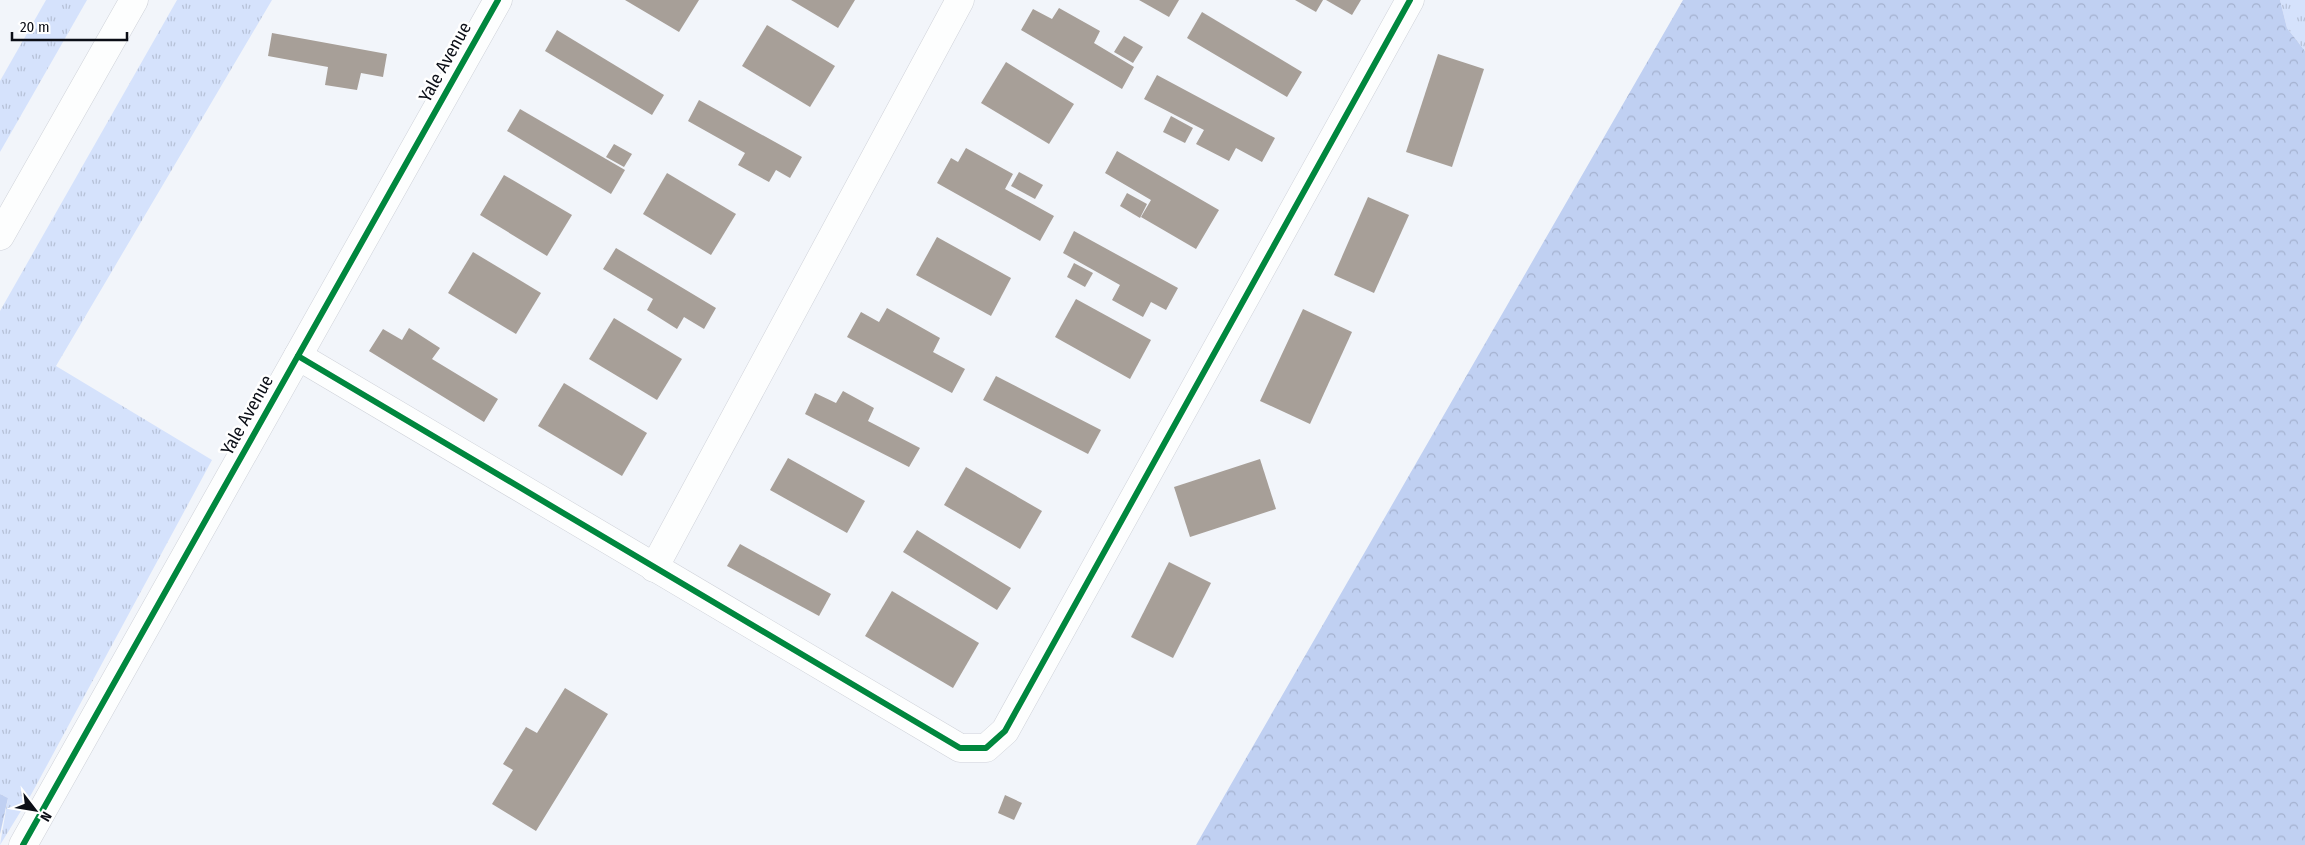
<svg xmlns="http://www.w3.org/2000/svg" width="2305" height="845" viewBox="0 0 2305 845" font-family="'Fira Sans Condensed',sans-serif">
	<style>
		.grass { fill: url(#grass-tufts) }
		.forest { fill: url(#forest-crowns) }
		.building { fill: #a79f98 }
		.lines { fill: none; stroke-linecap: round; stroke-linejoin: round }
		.street-casing { stroke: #cfd2d9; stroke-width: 29 }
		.highway-casing { stroke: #cfd2d9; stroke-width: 29 }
		.street { stroke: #fdfefe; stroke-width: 28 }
		.highway { stroke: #fdfefe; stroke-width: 28 }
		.cycleway-casing { stroke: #fff; stroke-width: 9 }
		.cycleway { stroke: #00873e; stroke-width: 6 }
		.labels { text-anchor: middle; stroke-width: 5; stroke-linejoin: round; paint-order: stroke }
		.street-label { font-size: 18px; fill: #0b0e16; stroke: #fff }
	</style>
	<defs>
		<pattern id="grass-tufts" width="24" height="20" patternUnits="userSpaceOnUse" patternTransform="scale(1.25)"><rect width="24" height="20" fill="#d5e2fc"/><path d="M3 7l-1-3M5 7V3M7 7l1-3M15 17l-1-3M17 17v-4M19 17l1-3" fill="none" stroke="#b6c1d7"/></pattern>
		<pattern id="forest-crowns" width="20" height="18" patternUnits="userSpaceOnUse" patternTransform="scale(1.25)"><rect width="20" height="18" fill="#c0d0f2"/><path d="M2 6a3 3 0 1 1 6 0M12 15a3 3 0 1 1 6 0" fill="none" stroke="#a4b1cf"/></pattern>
	</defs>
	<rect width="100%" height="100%" fill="#f2f5fa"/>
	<!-- grass -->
	<g class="grass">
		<polygon points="46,0 87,0 0,152 0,81"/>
		<polygon points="177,0 272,0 56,366 212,460 32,793 0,845 8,798 0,794 0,311"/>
		<polygon points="2280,0 2305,0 2305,51 2287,28"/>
	</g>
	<!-- forest -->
	<g class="forest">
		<polygon points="1683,0 2280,0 2287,28 2305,51 2305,845 1196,845"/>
		<polygon points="0,794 8,798 0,834"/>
	</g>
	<!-- building -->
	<g class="building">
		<polygon points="625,0 699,0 679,32"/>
		<polygon points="791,0 855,0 838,28"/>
		<polygon points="1139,0 1179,0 1169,17"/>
		<polygon points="1295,0 1323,0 1316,12"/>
		<polygon points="1326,0 1361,0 1352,15"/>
		<polygon points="1059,8 1100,31 1094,43 1134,67 1122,89 1021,30 1033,9 1052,19"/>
		<polygon points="1202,12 1302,72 1287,97 1187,38"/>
		<polygon points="767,25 835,66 810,107 742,66"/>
		<polygon points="557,30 664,95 652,115 545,51"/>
		<polygon points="272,33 387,54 383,77 361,73 357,90 325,85 328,67 268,56"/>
		<polygon points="1124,36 1143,47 1133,63 1114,52"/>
		<polygon points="1438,54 1484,69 1452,167 1406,152"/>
		<polygon points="1006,62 1074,104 1049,144 981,103"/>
		<polygon points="1157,75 1275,138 1262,162 1236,148 1229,161 1196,144 1204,130 1144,99"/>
		<polygon points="699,100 802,157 790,178 776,170 769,182 738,165 745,153 688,121"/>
		<polygon points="520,109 625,170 611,194 507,131"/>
		<polygon points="1171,116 1193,128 1185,143 1163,132"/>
		<polygon points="614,144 632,154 624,167 606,157"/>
		<polygon points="966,148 1013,174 1005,189 1054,216 1040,241 937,183 951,158 958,162"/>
		<polygon points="1117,151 1219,210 1196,249 1141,217 1151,200 1105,173"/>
		<polygon points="1019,172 1043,185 1035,199 1011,186"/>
		<polygon points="667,173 736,214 711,255 643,214"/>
		<polygon points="504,175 572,215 547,256 480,215"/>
		<polygon points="1127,193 1147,204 1140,218 1120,206"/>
		<polygon points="1368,197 1409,215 1374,293 1334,275"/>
		<polygon points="1074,231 1178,288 1166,310 1151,302 1143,317 1112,300 1120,285 1063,253"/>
		<polygon points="937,237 1011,278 991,316 916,275"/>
		<polygon points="616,248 716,308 704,329 684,317 677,329 647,310 653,299 603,269"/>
		<polygon points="473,252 541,293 516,334 448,293"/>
		<polygon points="1074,263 1093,273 1085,287 1067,277"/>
		<polygon points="1076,299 1151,340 1130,379 1055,337"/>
		<polygon points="887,308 940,338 933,352 965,369 952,393 847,337 861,312 879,322"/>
		<polygon points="1303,309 1352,332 1310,424 1260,401"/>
		<polygon points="614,318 682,359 657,400 589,359"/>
		<polygon points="409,328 440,348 432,359 498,399 484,422 369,351 383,329 402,340"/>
		<polygon points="996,376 1101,430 1088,454 983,400"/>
		<polygon points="564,383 647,433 622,476 538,426"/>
		<polygon points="843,391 874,408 868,421 920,448 909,467 805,414 815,393 836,403"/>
		<polygon points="788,458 865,501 847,533 770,490"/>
		<polygon points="1260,459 1276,509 1190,537 1174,487"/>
		<polygon points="966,467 1042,511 1020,549 944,505"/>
		<polygon points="917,530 1011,588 997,610 903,552"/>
		<polygon points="740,544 831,594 819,616 727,566"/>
		<polygon points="1169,562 1211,583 1173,658 1131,637"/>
		<polygon points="892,591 979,643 953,688 865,636"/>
		<polygon points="565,688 608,714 536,831 492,804 513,770 503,764 526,727 537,733"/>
		<polygon points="1005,795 1022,803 1014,820 998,813"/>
	</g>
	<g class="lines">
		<defs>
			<g id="street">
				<polyline points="298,356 960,748 986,748 1005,731 1410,0"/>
				<polyline points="654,568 960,0"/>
				<polyline points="23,845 498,0"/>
			</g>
			<polyline id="highway" points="0,236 134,0"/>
		</defs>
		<!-- street casing -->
		<use href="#street" class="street-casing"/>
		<!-- highway casing -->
		<use href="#highway" class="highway-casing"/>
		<!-- street -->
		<use href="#street" class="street"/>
		<!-- highway -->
		<use href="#highway" class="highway"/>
		<defs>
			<g id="cycleway">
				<polyline points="298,356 960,748 986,748 1005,731 1410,0"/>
				<polyline points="23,845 498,0"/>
			</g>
		</defs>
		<!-- cycleway casing -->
		<use href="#cycleway" class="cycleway-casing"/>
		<!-- cycleway -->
		<use href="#cycleway" class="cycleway"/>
	</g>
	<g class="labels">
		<!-- street labels -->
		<g class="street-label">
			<text transform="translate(445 62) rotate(-61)" y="6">Yale Avenue</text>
			<text transform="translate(247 415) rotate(-61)" y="6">Yale Avenue</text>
		</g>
	</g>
	<!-- north arrow -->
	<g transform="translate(35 810) rotate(121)" stroke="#ffffff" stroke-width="4" paint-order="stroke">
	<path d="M0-4L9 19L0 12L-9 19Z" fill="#0b0e16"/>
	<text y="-8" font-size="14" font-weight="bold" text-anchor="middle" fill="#0b0e16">N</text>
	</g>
	<!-- scale -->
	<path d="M12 32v8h115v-8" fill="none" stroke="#0b0e16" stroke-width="2.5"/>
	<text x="20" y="32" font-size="15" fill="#0b0e16" stroke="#ffffff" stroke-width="4" paint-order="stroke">20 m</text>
</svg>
